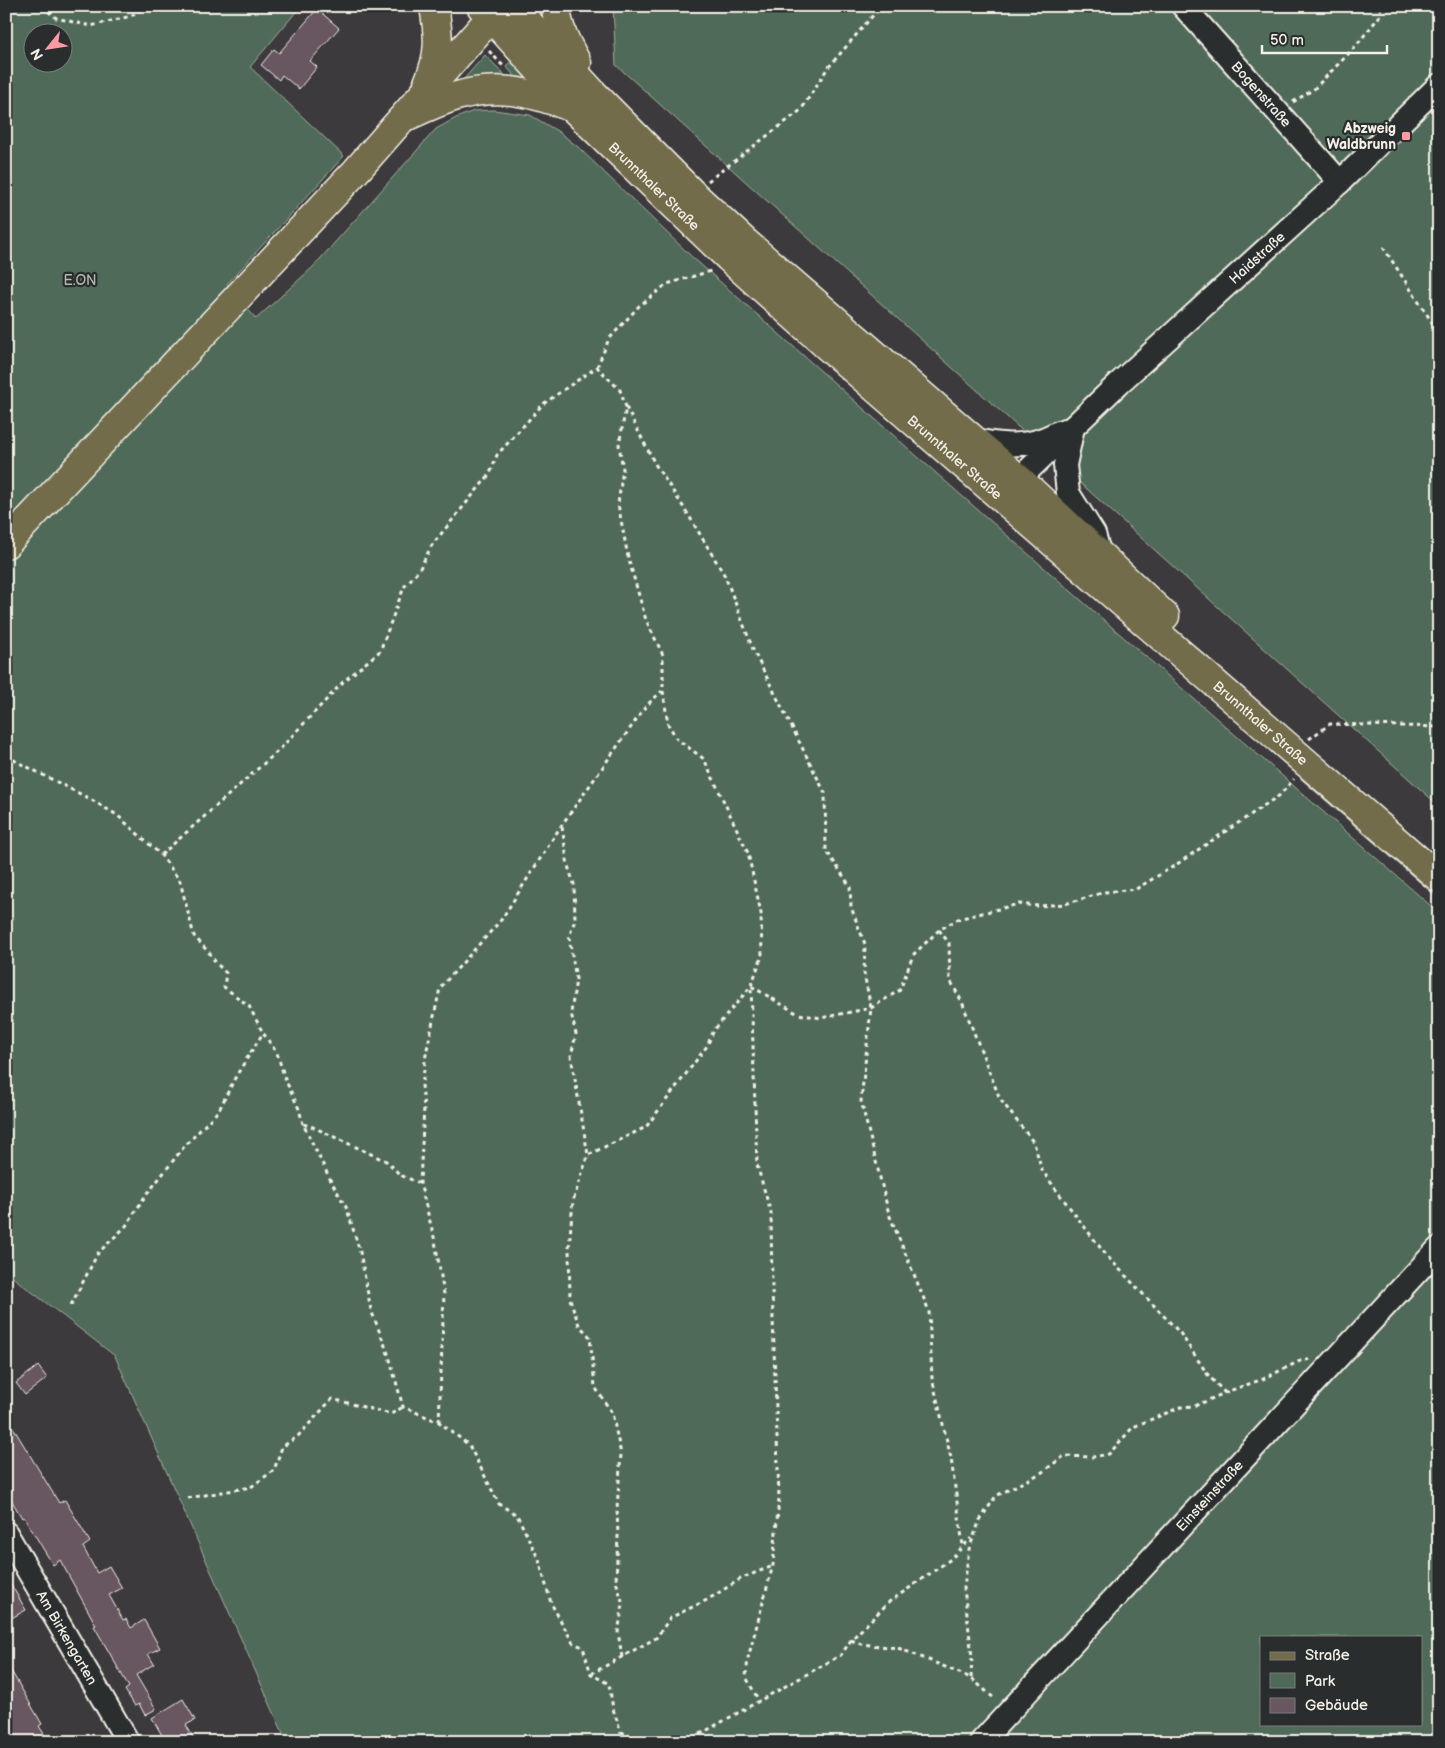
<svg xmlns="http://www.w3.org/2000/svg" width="1445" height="1748" viewBox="0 0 1445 1748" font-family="'Balsamiq Sans',sans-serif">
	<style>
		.green { fill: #4f6a59; stroke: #a2aea0; fill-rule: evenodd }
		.building { fill: #685761; stroke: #f4f1e8 }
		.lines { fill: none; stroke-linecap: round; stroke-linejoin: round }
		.minor-casing { stroke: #f4f1e8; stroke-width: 26 }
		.major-casing { stroke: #f4f1e8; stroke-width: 31 }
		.path { stroke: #f4f1e8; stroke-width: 3; stroke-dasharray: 4 4; stroke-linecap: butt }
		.minor { stroke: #2a2d2e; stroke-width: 22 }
		.major { stroke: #726c4b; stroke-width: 28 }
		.poi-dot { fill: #ff9aa2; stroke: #2a2d2e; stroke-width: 2 }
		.labels { text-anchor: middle; stroke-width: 4.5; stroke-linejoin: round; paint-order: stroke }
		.street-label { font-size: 14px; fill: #f4f1e8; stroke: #2a2d2e }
		.poi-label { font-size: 14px; font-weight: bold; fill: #f4f1e8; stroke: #2a2d2e; text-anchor: end }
		.park-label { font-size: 14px; fill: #b2bbaf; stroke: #2a2d2e }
	</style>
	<rect width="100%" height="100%" fill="#3d3a3d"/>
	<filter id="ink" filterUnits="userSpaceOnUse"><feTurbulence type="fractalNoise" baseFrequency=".02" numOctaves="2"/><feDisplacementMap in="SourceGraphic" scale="10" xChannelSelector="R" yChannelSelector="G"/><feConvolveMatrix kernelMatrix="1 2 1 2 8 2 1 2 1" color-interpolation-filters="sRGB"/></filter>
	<g filter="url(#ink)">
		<!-- green -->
		<g class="green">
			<path d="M 6,6 L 301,6 L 250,67 L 344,156 L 227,284 L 256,319 L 313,267 L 436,129 L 456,118 L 474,111 L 494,110 L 530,115 L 559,132 L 578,147 L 691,256 L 962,496 L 1439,913 L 1439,1742 L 287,1742 L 115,1356 L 6,1272 ZM 32,32 L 62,32 L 62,62 L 32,62 ZM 1261,1637 L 1421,1637 L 1421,1724 L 1261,1724 Z"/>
			<polygon points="613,6 1439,6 1439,806 616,65"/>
			<polygon points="485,55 511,81 456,88"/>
			<polygon points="511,61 532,81 522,85 506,66"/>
			<polygon points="1305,777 1439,889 1439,899 1301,779"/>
		</g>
		<!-- building -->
		<g class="building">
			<polygon points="317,9 339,28 310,61 317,67 299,89 282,75 279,80 261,65 274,49 279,53"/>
			<polygon points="38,1366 47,1378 25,1395 16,1383"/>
			<polygon points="6,1416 59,1503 65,1500 90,1542 83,1547 97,1573 109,1566 122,1588 109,1595 123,1620 126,1619 131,1628 144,1620 160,1648 148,1654 154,1664 136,1675 156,1709 145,1715 139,1704 135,1706 125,1690 129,1687 94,1626 96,1625 60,1560 53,1565 24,1517 22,1518 6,1491"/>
			<polygon points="6,1576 26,1610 6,1621"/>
			<polygon points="6,1662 42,1724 39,1726 49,1742 6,1742"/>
			<polygon points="183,1699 195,1720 186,1725 196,1742 166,1742 152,1718"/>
		</g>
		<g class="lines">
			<defs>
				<g id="minor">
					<path id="s1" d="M 1183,6 L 1340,182"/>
					<polyline points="1073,427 1065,465 1068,493 1094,534 1099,552"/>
					<path d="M 974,440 C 997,444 1021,448 1043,439 C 1051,436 1057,432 1065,430"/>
					<path id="s2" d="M 1008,492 L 1019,479 L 1119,383 L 1340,182 L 1439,85"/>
					<path id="s3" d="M 6,1533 L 128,1742"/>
					<path id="s4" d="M 981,1742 L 1439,1248"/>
				</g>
				<g id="major">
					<path id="s5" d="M 481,6 L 574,109 L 729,258 L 828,347 L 1439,878"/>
					<polyline points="513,6 593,93 692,193 744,241 1019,479 1165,616"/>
					<path d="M 556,6 C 557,27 567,45 577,63"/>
					<path d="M 428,83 C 441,53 439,37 434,6"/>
					<path d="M 410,115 C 425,108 441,101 457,96 C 496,84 533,92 570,107"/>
					<polyline points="6,544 356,171 491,17 495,6"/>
				</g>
			</defs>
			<!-- minor casing -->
			<use href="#minor" class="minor-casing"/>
			<!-- major casing -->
			<use href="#major" class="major-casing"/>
			<!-- path -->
			<g class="path">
				<polyline points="42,6 56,18 91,26 131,16 145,6"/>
				<polyline points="489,51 505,68"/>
				<polyline points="1293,102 1314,89 1355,47 1379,17 1381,6"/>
				<polyline points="708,181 801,110 827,69 881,6"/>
				<polyline points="1383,247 1439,333"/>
				<polyline points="597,367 609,339 639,306 667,284 711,271"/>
				<polyline points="626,407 655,464 686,511 725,576 754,652 825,793 826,850 850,886 851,907 865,944 864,973 871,1008 861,1101 889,1214 929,1311 932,1378 951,1458 963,1546"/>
				<polyline points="1309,739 1330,724 1439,727"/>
				<polyline points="6,756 90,799 117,815 161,855 180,881 194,936 211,955 216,963 226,973 224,987 249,1006 263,1033 277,1053 285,1079 299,1109 303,1124"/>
				<polyline points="562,827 568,866 574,884 575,920 569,937 576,979 571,1013 576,1034 571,1056 588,1155"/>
				<polyline points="161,855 279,750 343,682 380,651 404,587 419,570 432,545 490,474 497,455 543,404 597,367 620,390 626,407 619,445 623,469 618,504 628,557 646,620 663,655 663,691 668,724 677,739 704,759 748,853 761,913 762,956 751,986 757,1165 771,1213 772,1289 779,1498 773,1565 748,1658 746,1677 759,1701"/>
				<polyline points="939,930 949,943 950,980 962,1002 1000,1099 1034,1143 1042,1170 1057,1191 1106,1255 1180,1333 1208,1375 1225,1393"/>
				<polyline points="420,1183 400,1175 388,1162 313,1127 303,1124 329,1177 347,1209 360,1252 371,1310 389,1356 403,1407 439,1422 469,1445 499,1504 517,1515 539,1560 551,1603 573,1643 583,1647 591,1674 609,1684 613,1709 621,1732 645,1742"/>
				<polyline points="71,1305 98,1253 126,1226 144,1198 183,1148 219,1110 236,1076 263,1033"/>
				<polyline points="439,1422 444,1294 435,1241 420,1183 424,1107 422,1085 426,1054 440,988 501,920 561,826 646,706 662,691"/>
				<polyline points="188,1498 251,1487 274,1470 282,1447 298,1436 332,1399 391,1414 403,1407"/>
				<polyline points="851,1640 861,1644 898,1648 931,1661 971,1678 995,1699"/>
				<polyline points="622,1657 618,1632 623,1604 616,1581 618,1536 617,1508 621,1454 612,1413 595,1387 590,1337 579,1325 570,1299 569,1248 573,1201 588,1155 646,1127 707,1046 714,1030 751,986 798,1014 821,1018 871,1008 900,990 913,955 939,930 958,919 1019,904 1038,906 1065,904 1105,892 1136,889 1174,866 1280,795 1294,779"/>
				<polyline points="591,1674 656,1638 670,1618 707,1600 742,1578 773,1566"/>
				<polyline points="971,1678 972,1657 964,1588 969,1549 980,1520 996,1496 1041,1473 1064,1456 1093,1457 1109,1454 1133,1427 1181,1407 1195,1406 1229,1391 1263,1379 1300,1361 1310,1359"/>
				<polyline points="620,1742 621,1732"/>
				<polyline points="686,1742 841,1655 851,1640 889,1602 951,1559 971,1538"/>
			</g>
			<!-- minor -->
			<use href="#minor" class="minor"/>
			<!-- major -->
			<use href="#major" class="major"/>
		</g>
	</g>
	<!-- markers -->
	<rect class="poi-dot" x="1401" y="131" width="10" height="10" rx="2.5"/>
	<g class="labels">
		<!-- street labels -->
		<g class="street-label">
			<text dy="5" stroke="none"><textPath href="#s1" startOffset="118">Bogenstraße</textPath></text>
			<text dy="5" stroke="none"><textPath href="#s5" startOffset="250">Brunnthaler Straße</textPath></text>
			<text dy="5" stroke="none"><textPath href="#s2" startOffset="342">Haidstraße</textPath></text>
			<text dy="5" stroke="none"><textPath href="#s5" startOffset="655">Brunnthaler Straße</textPath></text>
			<text dy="5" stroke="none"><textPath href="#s5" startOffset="1060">Brunnthaler Straße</textPath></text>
			<text dy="5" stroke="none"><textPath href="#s4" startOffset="336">Einsteinstraße</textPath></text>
			<text dy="5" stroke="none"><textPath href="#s3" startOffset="121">Am Birkengarten</textPath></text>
		</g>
		<!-- poi labels -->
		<g class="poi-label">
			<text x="1396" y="133">Abzweig<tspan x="1396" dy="16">Waldbrunn</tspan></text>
		</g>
		<!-- park labels -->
		<g class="park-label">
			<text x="80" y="285">E.ON</text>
		</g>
	</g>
	<!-- margin -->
	<rect width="1445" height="1748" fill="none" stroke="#2a2d2e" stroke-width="25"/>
	<rect x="12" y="12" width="1420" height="1723" fill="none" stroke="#f4f1e8" stroke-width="2" filter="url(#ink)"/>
	<!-- legend -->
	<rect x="1260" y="1636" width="162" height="90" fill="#2a2d2e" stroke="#7b7b78"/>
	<rect x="1270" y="1652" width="25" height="8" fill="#726c4b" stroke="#7b7b78"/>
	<text x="1305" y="1660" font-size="15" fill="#f4f1e8">Straße</text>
	<rect x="1270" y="1673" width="25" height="15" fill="#4f6a59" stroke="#7b7b78"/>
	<text x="1305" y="1686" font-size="15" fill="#f4f1e8">Park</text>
	<rect x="1270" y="1698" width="25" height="15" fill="#685761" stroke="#7b7b78"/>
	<text x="1305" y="1710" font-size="15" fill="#f4f1e8">Gebäude</text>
	<!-- north arrow -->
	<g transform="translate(48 48) rotate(240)"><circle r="24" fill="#2a2d2e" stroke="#7b7b78"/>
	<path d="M0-4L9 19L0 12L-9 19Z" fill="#ff9aa2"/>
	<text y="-8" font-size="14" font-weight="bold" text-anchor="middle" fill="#f4f1e8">N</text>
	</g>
	<!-- scale -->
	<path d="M1262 45v8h125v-8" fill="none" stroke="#f4f1e8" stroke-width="2.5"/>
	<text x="1270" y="45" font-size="15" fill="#f4f1e8" stroke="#2a2d2e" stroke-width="4" paint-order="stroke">50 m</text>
</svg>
